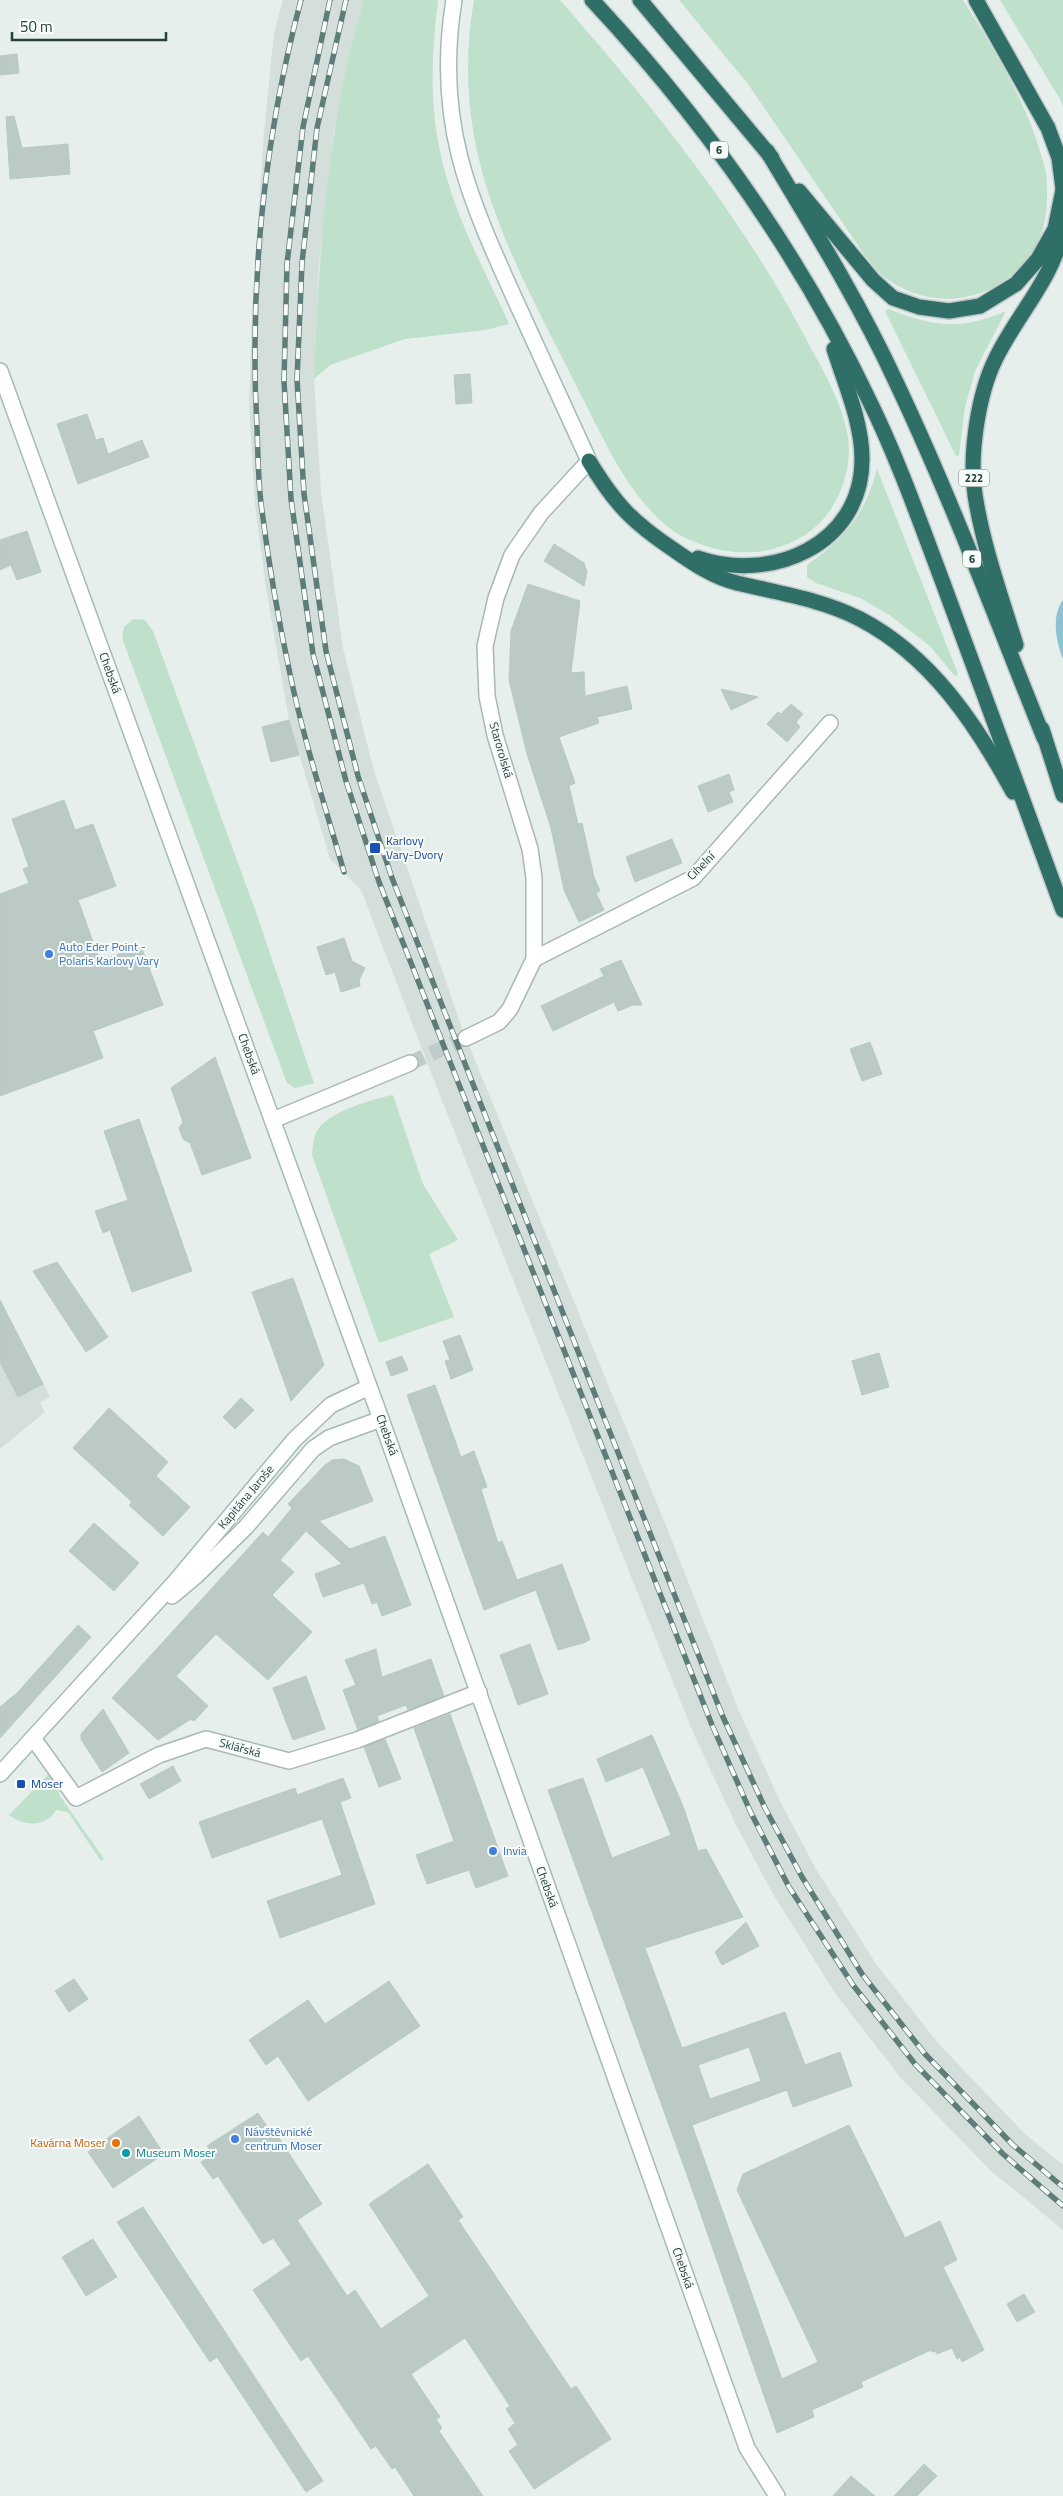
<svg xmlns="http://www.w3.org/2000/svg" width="1063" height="2496" viewBox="0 0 1063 2496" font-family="'Titillium Web',sans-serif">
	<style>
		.built { fill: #d4dfdb }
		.green { fill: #bfe0cb }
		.water { fill: #8dc2d4 }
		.building { fill: #bbcac5; stroke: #b8c9c3; fill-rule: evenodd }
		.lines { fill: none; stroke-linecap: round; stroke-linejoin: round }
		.street-tunnel { stroke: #bfccc9; stroke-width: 15; stroke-dasharray: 15 8; stroke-linecap: butt }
		.street-casing { stroke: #a8b8b4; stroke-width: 18 }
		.secondary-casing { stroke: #a4bbb5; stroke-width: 18 }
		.highway-casing { stroke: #c2cac9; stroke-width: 18 }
		.street { stroke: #fff; stroke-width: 15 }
		.secondary { stroke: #fff; stroke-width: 15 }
		.highway { stroke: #2f6f68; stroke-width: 15 }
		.rail-casing { stroke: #5f7d78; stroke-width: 5.5 }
		.rail { stroke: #f7fbf9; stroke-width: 4; stroke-dasharray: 11; stroke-linecap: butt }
		.transit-dot { fill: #1a4fb4; stroke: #f7fbf9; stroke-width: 2 }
		.shop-dot { fill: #3f7fe0; stroke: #f7fbf9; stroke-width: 2 }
		.food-dot { fill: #e8710a; stroke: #f7fbf9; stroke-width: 2 }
		.culture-dot { fill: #0f9aa8; stroke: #f7fbf9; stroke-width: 2 }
		.labels { text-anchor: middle; stroke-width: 4; stroke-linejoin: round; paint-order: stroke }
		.shield { fill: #f7fbf9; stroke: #637a75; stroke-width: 1 }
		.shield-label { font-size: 11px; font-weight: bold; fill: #24423d }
		.street-label { font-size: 12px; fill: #24423d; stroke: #f7fbf9 }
		.transit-label { font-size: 12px; fill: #164399; stroke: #f7fbf9; text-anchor: start }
		.shop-label { font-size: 12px; fill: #366cbe; stroke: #f7fbf9; text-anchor: start }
		.food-label { font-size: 12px; fill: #c56008; stroke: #f7fbf9; text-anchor: end }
		.culture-label { font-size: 12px; fill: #0d838f; stroke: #f7fbf9; text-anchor: start }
	</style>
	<rect width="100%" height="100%" fill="#e6efec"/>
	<!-- built -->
	<g class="built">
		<polygon points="283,0 364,0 334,130 319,264 314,379 321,492 343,648 374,771 463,1031 667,1528 739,1711 780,1801 816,1869 876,1964 938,2043 1024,2133 1063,2165 1063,2230 990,2170 900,2077 835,1993 773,1894 735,1823 692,1730 437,1088 361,890 330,859 289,720 266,588 255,505 249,407 252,308 264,132 274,33"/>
		<polygon points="0,1300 50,1397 40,1403 45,1412 0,1449"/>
	</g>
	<!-- green -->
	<g class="green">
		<path d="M 364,0 L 438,0 C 432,51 429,101 440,151 C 452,212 484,268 509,324 L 485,330 L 405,339 L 330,365 L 314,379 C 319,251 327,123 364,0 Z"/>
		<path d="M 474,0 L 560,0 C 652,105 740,214 805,337 C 822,369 842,401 848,437 C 853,470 838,509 813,529 C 776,558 731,558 690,540 C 676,534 662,523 652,512 C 619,477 600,431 578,389 C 538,309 490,225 474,136 C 466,90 466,46 474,0 Z"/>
		<path d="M 679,0 L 963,0 C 992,46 1023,96 1039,148 C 1041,156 1045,165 1046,174 C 1048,195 1048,222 1038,241 C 1008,301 933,318 881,274 C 875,270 871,262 866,257 L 748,84 Z"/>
		<polygon points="1000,0 1063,0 1063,107 1060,99"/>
		<path d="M 888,309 C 936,327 959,331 1006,311 L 975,371 L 965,407 L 959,455 L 956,456 L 885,311 Z"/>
		<path d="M 877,469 L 958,674 L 955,676 L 930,646 L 888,614 L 860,598 L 816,583 L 807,577 L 807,565 C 845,538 865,515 877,469 Z"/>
		<polygon points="133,619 145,620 153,631 257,915 314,1083 295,1088 287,1083 122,638 124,627"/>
		<path d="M 393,1095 L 423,1184 L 458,1240 L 429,1254 L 454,1317 L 379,1343 L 312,1155 C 313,1145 313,1136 319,1128 C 332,1111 373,1099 393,1095 Z"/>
		<path d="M 49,1774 L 57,1784 L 60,1796 L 104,1859 L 101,1861 L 68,1812 L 56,1810 C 46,1828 23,1826 9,1815 Z"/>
	</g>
	<!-- water -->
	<path class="water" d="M 1063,600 L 1063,659 C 1056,642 1051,616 1063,600 Z"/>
	<!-- building -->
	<g class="building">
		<polygon points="17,54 19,73 0,75 0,56"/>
		<polygon points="14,116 22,148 68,144 70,174 10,179 6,117"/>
		<polygon points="470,374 472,403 456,404 454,375"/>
		<polygon points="87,414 96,440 103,438 108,454 142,440 149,457 78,484 57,424"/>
		<polygon points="27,531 41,572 17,580 11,565 0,570 0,540"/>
		<polygon points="554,544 584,563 587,572 584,586 544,561"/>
		<polygon points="528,584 580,601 571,673 584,672 585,696 627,686 632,709 597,717 599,723 559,737 575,783 569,786 578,824 582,823 594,877 600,891 596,893 604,910 579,922 564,890 551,828 527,754 509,680 511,631"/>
		<polygon points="721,689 758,697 731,710"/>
		<polygon points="791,704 803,714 796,722 800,727 787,742 767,724 778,712 781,714"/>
		<polygon points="289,720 299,755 271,762 262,727"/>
		<polygon points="729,774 734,790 729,792 733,802 708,812 698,786"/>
		<polygon points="64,800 75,830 93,824 116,886 78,900 100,961 141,946 163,1005 93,1031 103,1058 0,1096 0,894 29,883 23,869 29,867 12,819"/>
		<polygon points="672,839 682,863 635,882 626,857"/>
		<polygon points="344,938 352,961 365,968 359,980 360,986 341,992 335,972 326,975 317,947"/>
		<polygon points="621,960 642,1005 633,1005 618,1011 614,1002 553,1031 541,1006 604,976 600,969"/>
		<polygon points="870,1042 882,1074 862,1081 850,1049"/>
		<polygon points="215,1057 251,1158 202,1175 190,1143 183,1139 179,1128 183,1122 171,1088"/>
		<polygon points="139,1119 192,1271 132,1292 110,1230 103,1233 95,1211 128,1200 104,1131"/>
		<polygon points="57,1262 108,1337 86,1352 33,1271"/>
		<polygon points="293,1278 324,1365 291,1401 252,1292"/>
		<polygon points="0,1300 43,1384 18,1397 0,1362"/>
		<polygon points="460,1335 473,1370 451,1379 445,1361 450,1360 443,1341"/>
		<polygon points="879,1353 889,1387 862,1395 852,1361"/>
		<polygon points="402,1356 408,1370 391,1376 386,1362"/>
		<polygon points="435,1385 461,1457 474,1451 487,1487 481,1489 498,1543 502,1541 517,1580 562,1564 590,1639 586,1642 558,1650 536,1590 484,1610 407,1395"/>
		<polygon points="241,1398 254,1410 235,1429 223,1417"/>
		<polygon points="109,1408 168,1462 156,1476 190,1507 163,1536 129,1505 132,1502 73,1448"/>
		<polygon points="344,1459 359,1466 373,1501 319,1521 350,1549 385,1536 411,1605 382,1616 377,1602 372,1604 364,1583 323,1597 315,1574 342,1564 306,1531 280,1560 294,1572 272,1595 312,1632 268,1680 216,1634 176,1676 208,1706 194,1721 191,1719 158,1740 112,1698 263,1532 268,1537 292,1508 288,1504 324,1466 332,1460"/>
		<polygon points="94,1523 139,1563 114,1591 69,1551"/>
		<polygon points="78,1625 91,1637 0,1738 0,1707 17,1693"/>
		<polygon points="530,1644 548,1694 518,1705 500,1655"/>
		<polygon points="376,1649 382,1677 431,1659 444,1696 408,1710 406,1705 377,1716 379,1721 358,1730 343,1690 356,1685 345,1660"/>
		<polygon points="306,1676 325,1729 293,1740 273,1688"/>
		<polygon points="103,1709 129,1753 102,1772 81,1739 81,1734"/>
		<polygon points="450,1714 508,1876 476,1888 469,1870 427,1884 416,1855 454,1841 414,1728"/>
		<path d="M 652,1735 L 683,1806 L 698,1851 L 706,1849 L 743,1917 L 645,1948 L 682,2048 L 785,2012 L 805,2065 L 840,2052 L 852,2086 L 793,2107 L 787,2090 L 692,2125 L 782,2379 L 818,2362 L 737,2190 L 743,2174 L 849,2125 L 905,2238 L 940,2221 L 957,2260 L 943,2267 L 984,2350 L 962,2362 L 960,2357 L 957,2359 L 952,2348 L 937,2354 L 935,2351 L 932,2352 L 931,2350 L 861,2382 L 863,2387 L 812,2410 L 814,2417 L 777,2433 L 691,2186 L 548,1790 L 583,1778 L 612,1858 L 671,1835 L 643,1767 L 606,1782 L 597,1759 ZM 749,2047 L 761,2081 L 710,2099 L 698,2065 Z"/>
		<polygon points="385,1739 401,1779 379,1787 364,1747"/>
		<polygon points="173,1766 181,1781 149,1799 140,1784"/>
		<polygon points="343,1778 351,1798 340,1802 375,1904 280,1938 267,1901 342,1875 322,1819 212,1858 199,1822 295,1788 297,1795"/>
		<polygon points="746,1922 759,1946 722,1965 715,1952"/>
		<polygon points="74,1979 88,1999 69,2012 55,1991"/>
		<polygon points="389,1981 420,2026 308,2101 278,2056 266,2065 249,2040 308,2000 325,2024"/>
		<polygon points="258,2113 274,2137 277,2135 322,2204 297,2220 347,2296 355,2290 381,2329 429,2296 369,2204 428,2164 463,2217 458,2220 571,2389 576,2386 611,2439 534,2489 509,2451 518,2445 508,2429 515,2423 506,2409 510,2406 465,2338 411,2374 440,2417 436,2419 442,2428 439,2431 483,2496 414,2496 395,2467 392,2469 376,2446 371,2449 308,2356 301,2361 253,2290 291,2264 273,2238 263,2244 218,2176 213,2179 201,2162 213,2155 207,2146"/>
		<polygon points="139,2116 164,2154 113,2188 88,2152"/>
		<polygon points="143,2207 323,2481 306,2492 217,2357 210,2362 117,2222"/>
		<polygon points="93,2239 117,2277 86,2296 62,2257"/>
		<polygon points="1024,2294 1035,2312 1017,2322 1007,2304"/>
		<polygon points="924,2464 937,2476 917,2496 894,2496"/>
		<polygon points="851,2476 875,2496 833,2496"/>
	</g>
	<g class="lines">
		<!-- street-tunnel -->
		<polyline class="street-tunnel" points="410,1063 466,1038"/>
		<defs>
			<g id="street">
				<polyline points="534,959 693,878 830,723"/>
				<polyline points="466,1038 499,1022 510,1009 534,959 534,878 530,849 495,735 487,696 485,646 496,598 512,555 541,513 589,461"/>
				<polyline points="273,1120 410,1063"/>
				<polyline points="33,1738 76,1798 159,1755 206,1739 289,1761 357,1740 479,1692"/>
			</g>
			<g id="secondary">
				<path d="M 454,0 C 434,122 469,198 518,306 C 542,358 565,409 589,461"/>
				<polyline points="0,371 386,1433 747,2448 777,2496"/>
				<polyline points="172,1596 197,1575 246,1527 313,1449 329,1438 381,1419"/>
				<polyline points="0,1774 175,1582 294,1440 331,1405 369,1387"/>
			</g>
			<g id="highway">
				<path d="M 592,0 C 703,119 799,253 869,400 C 898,459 920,522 943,583 C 984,692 1023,801 1063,910"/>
				<polyline points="640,0 772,158"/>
				<polyline points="976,0 1048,128 1059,158 1063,189"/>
				<path d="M 767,151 C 812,226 859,302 896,382 C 951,498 996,619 1044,738"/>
				<polyline points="799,191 873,280 893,298 919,307 949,311 980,306 1016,284 1038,259 1055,229 1063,190"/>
				<path d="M 589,461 C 615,504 632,522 674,550 C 694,564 713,577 737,583 C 778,593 821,599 860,619 C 931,656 976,724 1013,792"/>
				<path d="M 698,558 C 770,583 862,546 862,459 C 862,422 845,384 834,349"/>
				<path d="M 1016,645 C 1001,596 983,546 975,495 C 969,455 978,394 996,358 C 1018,313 1054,278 1063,228"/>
				<polyline points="1042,729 1063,795"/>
			</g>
		</defs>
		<!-- street casing -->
		<use href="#street" class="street-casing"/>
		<!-- secondary casing -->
		<use href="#secondary" class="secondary-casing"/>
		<!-- highway casing -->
		<use href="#highway" class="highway-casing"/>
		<!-- street -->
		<use href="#street" class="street"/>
		<!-- secondary -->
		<use href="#secondary" class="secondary"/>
		<!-- highway -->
		<use href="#highway" class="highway"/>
		<defs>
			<g id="rail">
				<path d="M 301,0 C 264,138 249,285 257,428 C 258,453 258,478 261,503 C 268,560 278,618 290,674 C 304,741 325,806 344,872"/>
				<polyline points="330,0 303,127 287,264 284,381 291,499 313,654 346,781 379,882 712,1725 751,1813 789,1887 853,1985 915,2064 1003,2154 1063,2206"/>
				<polyline points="346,0 317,128 302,263 297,379 304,494 326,651 358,776 392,878 592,1387 723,1717 765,1808 802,1877 862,1974 925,2054 1013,2145 1063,2187"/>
			</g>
		</defs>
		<!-- rail casing -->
		<use href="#rail" class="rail-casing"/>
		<!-- rail -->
		<use href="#rail" class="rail"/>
	</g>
	<!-- markers -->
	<g class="transit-dot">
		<rect x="369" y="842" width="12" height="12" rx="2.5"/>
		<rect x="16" y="1779" width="10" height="10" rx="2.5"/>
	</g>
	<g class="shop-dot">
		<circle cx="49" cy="954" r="5"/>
		<circle cx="493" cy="1851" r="5"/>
		<circle cx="235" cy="2139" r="5"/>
	</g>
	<circle class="food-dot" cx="116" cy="2143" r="5"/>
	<circle class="culture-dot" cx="126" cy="2153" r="5"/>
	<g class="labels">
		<!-- shield labels -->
		<g class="shield">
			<rect x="710" y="141.5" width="18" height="17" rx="4"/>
			<rect x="959" y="469.5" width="30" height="17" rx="4"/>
			<rect x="963" y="550.5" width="18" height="17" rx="4"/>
		</g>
		<g class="shield-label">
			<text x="719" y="154">6</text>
			<text x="974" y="482">222</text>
			<text x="972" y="563">6</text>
		</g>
		<!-- street labels -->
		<g class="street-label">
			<text transform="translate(110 673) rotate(70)" y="4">Chebská</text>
			<text transform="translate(501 750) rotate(74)" y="4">Starorolská</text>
			<text transform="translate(701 866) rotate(-45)" y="4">Cihelní</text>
			<text transform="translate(249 1054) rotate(70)" y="4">Chebská</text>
			<text transform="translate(387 1435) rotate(70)" y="4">Chebská</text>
			<text transform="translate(246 1497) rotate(-50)" y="4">Kapitána Jaroše</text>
			<text transform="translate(240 1748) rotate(15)" y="4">Sklářská</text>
			<text transform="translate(547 1887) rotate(70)" y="4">Chebská</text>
			<text transform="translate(683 2268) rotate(71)" y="4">Chebská</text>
		</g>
		<!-- transit labels -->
		<g class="transit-label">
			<text x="386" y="845">Karlovy<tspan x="386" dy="14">Vary-Dvory</tspan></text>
			<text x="31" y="1788">Moser</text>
		</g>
		<!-- shop labels -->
		<g class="shop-label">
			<text x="59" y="951">Auto Eder Point -<tspan x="59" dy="14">Polaris Karlovy Vary</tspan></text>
			<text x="503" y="1855">Invia</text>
			<text x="245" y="2136">Návštěvnické<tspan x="245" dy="14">centrum Moser</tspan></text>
		</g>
		<!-- food labels -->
		<g class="food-label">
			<text x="106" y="2147">Kavárna Moser</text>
		</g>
		<!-- culture labels -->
		<g class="culture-label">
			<text x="136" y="2157">Museum Moser</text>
		</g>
	</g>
	<!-- scale -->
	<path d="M12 32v8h154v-8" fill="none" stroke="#24423d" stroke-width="2.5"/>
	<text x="20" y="32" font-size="15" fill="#24423d" stroke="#f7fbf9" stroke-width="4" paint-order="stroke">50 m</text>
</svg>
